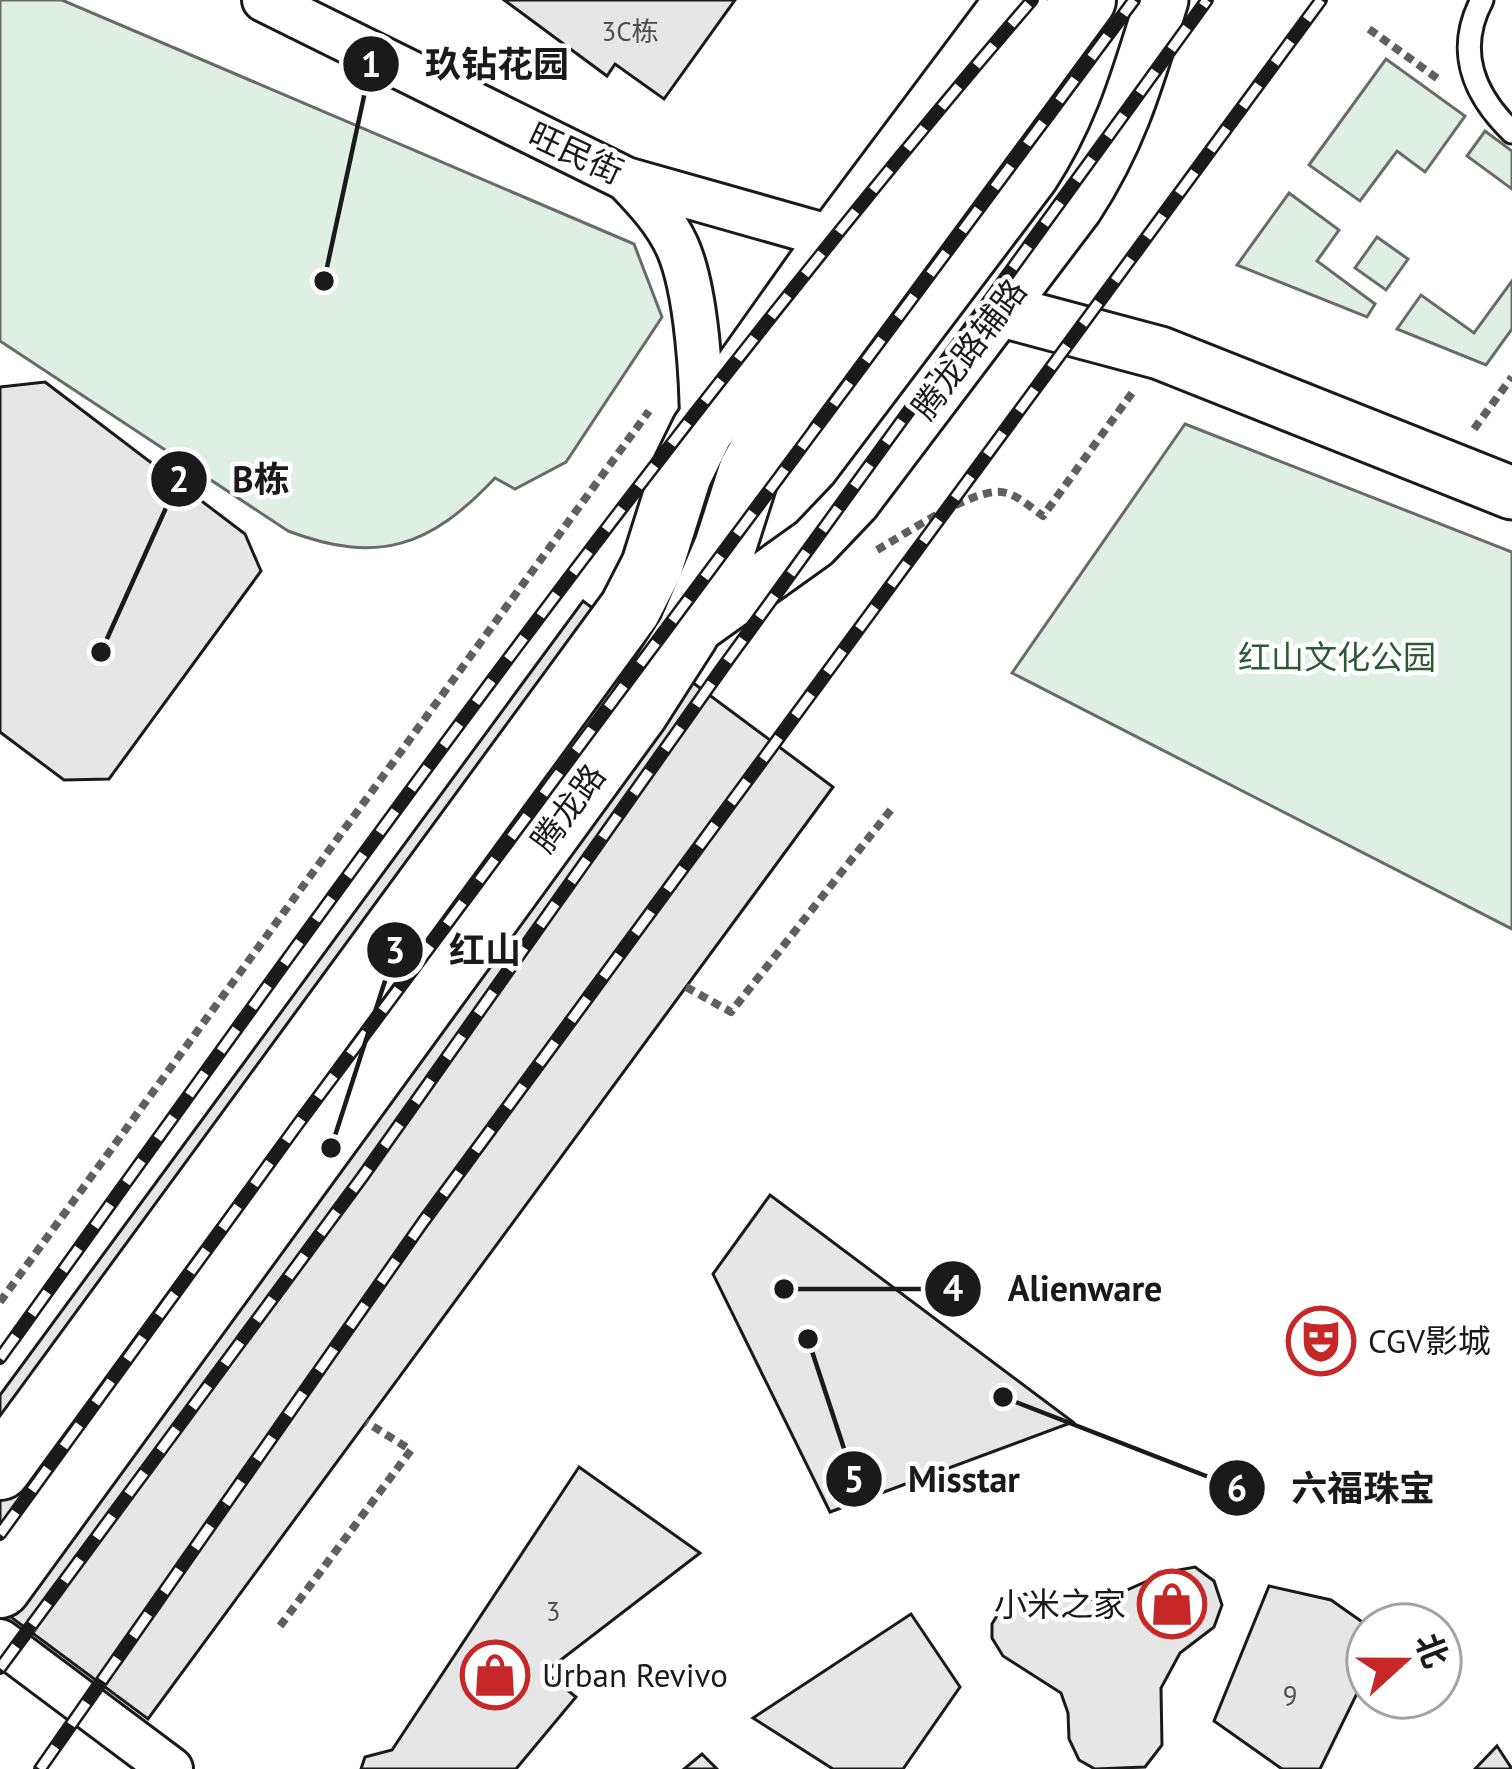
<svg xmlns="http://www.w3.org/2000/svg" width="1512" height="1769" viewBox="0 0 1512 1769" font-family="'PT Sans','Noto Sans SC',sans-serif">
	<style>
		.green { fill: #e0efe3; stroke: #6a6a6a; stroke-width: 3 }
		.building { fill: #e6e6e6; stroke: #1a1a1a; stroke-width: 3 }
		.lines { fill: none; stroke-linecap: round; stroke-linejoin: round }
		.service-casing { stroke: #1a1a1a; stroke-width: 27 }
		.minor-casing { stroke: #1a1a1a; stroke-width: 48 }
		.tertiary-casing { stroke: #1a1a1a; stroke-width: 57 }
		.secondary-casing { stroke: #1a1a1a; stroke-width: 66 }
		.path { stroke: #5f5f5f; stroke-width: 8; stroke-dasharray: 9 6; stroke-linecap: butt }
		.service { stroke: #fff; stroke-width: 21 }
		.minor { stroke: #fff; stroke-width: 42 }
		.tertiary { stroke: #fff; stroke-width: 51 }
		.secondary { stroke: #fff; stroke-width: 60 }
		.rail-casing { stroke: #1a1a1a; stroke-width: 14 }
		.rail { stroke: #fff; stroke-width: 9; stroke-dasharray: 27; stroke-linecap: butt }
		.labels { text-anchor: middle; stroke-width: 9; stroke-linejoin: round; paint-order: stroke }
		.number-label { font-size: 27px; fill: #4d4d4d }
		.street-label { font-size: 33px; fill: #1a1a1a; stroke: #fff }
		.park-label { font-size: 33px; fill: #2b5a34; stroke: #fff }
		.poi-label { font-size: 33px; fill: #1a1a1a; stroke: #fff; text-anchor: start }
		.leader { fill: none; stroke: #1a1a1a; stroke-width: 4.5 }
		.callout-dot { fill: #1a1a1a; stroke: #fff; stroke-width: 4.5 }
		.mark-label { font-size: 36px; text-anchor: middle; font-weight: bold; fill: #fff }
		.callout-label { font-size: 36px; text-anchor: middle; font-weight: bold; fill: #1a1a1a; stroke: #fff; stroke-width: 9; stroke-linejoin: round; paint-order: stroke }
	</style>
	<rect width="100%" height="100%" fill="#fff"/>
	<!-- green -->
	<g class="green">
		<path d="M 0,0 L 62,0 L 634,244 L 662,317 L 566,462 L 515,489 L 495,478 C 430,547 378,565 288,531 L 0,341 Z"/>
		<polygon points="1386,59 1465,116 1425,172 1397,151 1360,201 1309,165"/>
		<polygon points="1485,131 1512,151 1512,189 1467,156"/>
		<polygon points="1289,193 1339,230 1317,261 1375,304 1367,317 1237,265"/>
		<polygon points="1377,237 1408,259 1386,290 1355,268"/>
		<polygon points="1512,281 1512,329 1486,365 1397,329 1421,295 1474,333"/>
		<polygon points="1185,424 1512,552 1512,929 1012,673"/>
	</g>
	<!-- building -->
	<g class="building">
		<polygon points="504,0 735,0 664,99 615,64 607,76"/>
		<polygon points="45,382 245,534 261,571 109,779 64,780 0,732 0,387"/>
		<polygon points="583,601 833,787 148,1719 0,1609 0,1395"/>
		<polygon points="770,1195 1073,1422 830,1512 713,1274"/>
		<polygon points="579,1467 700,1553 545,1672 576,1697 516,1769 361,1769 365,1757 392,1750"/>
		<polygon points="1195,1567 1214,1581 1222,1605 1214,1627 1180,1653 1161,1688 1162,1745 1145,1767 1095,1769 1079,1760 1069,1739 1068,1713 1061,1693 1003,1656 992,1638 992,1624 1006,1601 1025,1594 1084,1600 1111,1597 1168,1572"/>
		<polygon points="1269,1586 1331,1600 1368,1626 1368,1671 1320,1769 1282,1769 1214,1721"/>
		<polygon points="911,1614 960,1687 903,1769 833,1769 753,1718"/>
		<polygon points="1497,1746 1512,1769 1475,1769"/>
		<polygon points="702,1754 717,1769 684,1769"/>
	</g>
	<g class="lines">
		<defs>
			<path id="service" d="M 1482,0 C 1455,51 1474,95 1512,132"/>
			<g id="minor">
				<polyline points="264,0 626,179 838,239"/>
				<path d="M 627,180 C 646,200 665,220 677,246 C 697,290 702,382 702,431"/>
				<polyline points="0,1641 171,1769"/>
			</g>
			<g id="tertiary">
				<polyline points="999,310 1160,353 1512,493"/>
				<path d="M 688,633 L 814,543 L 854,501 L 1077,206 C 1122,137 1138,77 1162,0"/>
			</g>
			<g id="secondary">
				<polyline points="0,1469 630,609 652,566 681,474 702,431 838,239 1017,0"/>
				<polyline points="0,1587 638,711 688,633 725,547 749,472 784,408 1085,0"/>
			</g>
		</defs>
		<!-- service casing -->
		<use href="#service" class="service-casing"/>
		<!-- minor casing -->
		<use href="#minor" class="minor-casing"/>
		<!-- tertiary casing -->
		<use href="#tertiary" class="tertiary-casing"/>
		<!-- secondary casing -->
		<use href="#secondary" class="secondary-casing"/>
		<!-- path -->
		<g class="path">
			<polyline points="1369,29 1441,81"/>
			<polyline points="1474,429 1512,377"/>
			<path d="M 877,550 C 904,535 971,489 1001,492 C 1016,493 1031,508 1043,516 L 1132,393"/>
			<polyline points="686,987 731,1012 893,807"/>
			<polyline points="0,1302 649,411"/>
			<polyline points="280,1626 411,1450 366,1422"/>
		</g>
		<!-- service -->
		<use href="#service" class="service"/>
		<!-- minor -->
		<use href="#minor" class="minor"/>
		<!-- tertiary -->
		<use href="#tertiary" class="tertiary"/>
		<!-- secondary -->
		<use href="#secondary" class="secondary"/>
		<defs>
			<g id="rail">
				<path d="M 0,1358 C 332,896 661,432 1032,0"/>
				<polyline points="0,1534 298,1124 1134,0"/>
				<polyline points="0,1668 363,1176 723,667 1207,0"/>
				<polyline points="40,1769 423,1222 1321,0"/>
			</g>
		</defs>
		<!-- rail casing -->
		<use href="#rail" class="rail-casing"/>
		<!-- rail -->
		<use href="#rail" class="rail"/>
	</g>
	<!-- icons -->
	<defs>
		<symbol id="theatre-ring" viewBox="-11 -11 22 22"><circle r="9.5" fill="#fff" stroke="#c62828" stroke-width="1.5"/><path d="M-5-5.5Q0-4 5-5.5V0Q5 5 0 6Q-5 5-5 0ZM-3.3-2.5H-1v1.5H-3.3ZM1-2.5H3.3v1.5H1ZM-2.8 1Q0 5.5 2.8 1Z" fill="#c62828"/></symbol>
		<symbol id="shop-ring" viewBox="-11 -11 22 22"><circle r="9.5" fill="#fff" stroke="#c62828" stroke-width="1.5"/><path d="M-5-2.5h2.3a2.7 3.5 0 0 1 5.4 0H5L5.5 6h-11ZM-1.5-2.5h3a1.5 2.3 0 0 0-3 0Z" fill="#c62828"/></symbol>
	</defs>
	<g fill-rule="evenodd">
		<use href="#theatre-ring" x="1283" y="1303" width="76" height="76"/>
		<use href="#shop-ring" x="1134" y="1566" width="76" height="76"/>
		<use href="#shop-ring" x="457" y="1637" width="76" height="76"/>
	</g>
	<g class="labels">
		<!-- number labels -->
		<g class="number-label">
			<text x="630" y="41">3C栋</text>
			<text x="553" y="1621">3</text>
			<text x="1290" y="1705">9</text>
		</g>
		<!-- street labels -->
		<g class="street-label">
			<text transform="translate(576 153) rotate(25)" y="12">旺民街</text>
			<text transform="translate(969 349) rotate(-53)" y="12">腾龙路辅路</text>
			<text transform="translate(568 808) rotate(-54)" y="12">腾龙路</text>
		</g>
		<!-- park labels -->
		<g class="park-label">
			<text x="1337" y="669">红山文化公园</text>
		</g>
		<!-- poi labels -->
		<g class="poi-label">
			<text x="1368" y="1353">CGV影城</text>
			<text x="1126" y="1616" text-anchor="end">小米之家</text>
			<text x="542" y="1687">Urban Revivo</text>
		</g>
	</g>
	<!-- callouts -->
	<path class="leader" d="M324 281L371 64M101 652L179 479M331 1148L395 950M784 1289L953 1289M808 1339L854 1479M1003 1397L1237 1488"/>
	<g class="callout-dot">
		<circle cx="324" cy="281" r="12"/>
		<circle cx="101" cy="652" r="12"/>
		<circle cx="331" cy="1148" r="12"/>
		<circle cx="784" cy="1289" r="12"/>
		<circle cx="808" cy="1339" r="12"/>
		<circle cx="1003" cy="1397" r="12"/>
		<circle cx="371" cy="64" r="30"/>
		<circle cx="179" cy="479" r="30"/>
		<circle cx="395" cy="950" r="30"/>
		<circle cx="953" cy="1289" r="30"/>
		<circle cx="854" cy="1479" r="30"/>
		<circle cx="1237" cy="1488" r="30"/>
	</g>
	<g class="mark-label">
		<text x="371" y="77">1</text>
		<text x="179" y="492">2</text>
		<text x="395" y="963">3</text>
		<text x="953" y="1301">4</text>
		<text x="854" y="1492">5</text>
		<text x="1237" y="1501">6</text>
	</g>
	<g class="callout-label">
		<text x="497" y="77">玖钻花园</text>
		<text x="261" y="492">B栋</text>
		<text x="485" y="963">红山</text>
		<text x="1085" y="1301">Alienware</text>
		<text x="964" y="1492">Misstar</text>
		<text x="1363" y="1501">六福珠宝</text>
	</g>
	<!-- north arrow -->
	<g transform="translate(1404 1661) rotate(69)"><circle r="57" fill="#ffffff" stroke="#a3a3a3" stroke-width="3"/>
	<path d="M0-9L21 45L0 30L-21 45Z" fill="#c62828"/>
	<text y="-18" font-size="33" font-weight="bold" text-anchor="middle" fill="#1a1a1a">北</text>
	</g>
</svg>
